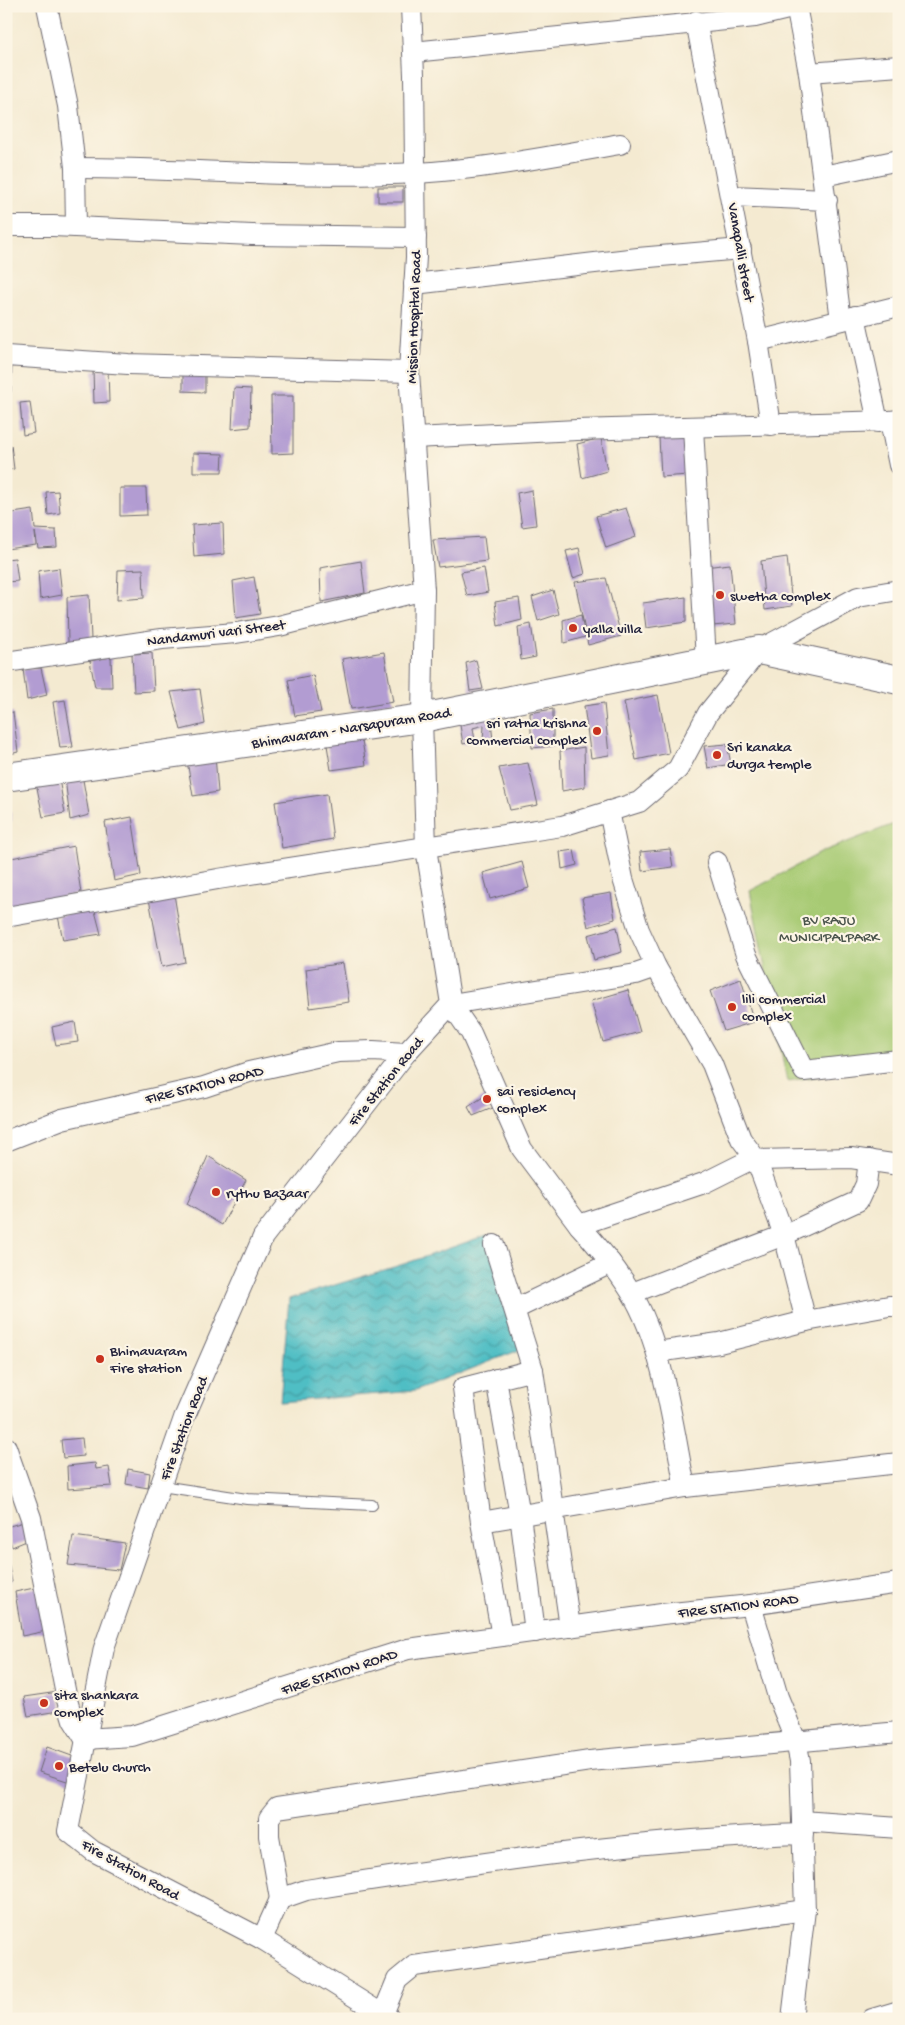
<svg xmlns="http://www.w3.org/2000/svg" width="905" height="2025" viewBox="0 0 905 2025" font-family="'Gochi Hand',sans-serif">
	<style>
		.park { fill: #a7ca73; stroke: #647657 }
		.water { fill: url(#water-waves); stroke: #397080 }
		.building { fill: #b29cd2 }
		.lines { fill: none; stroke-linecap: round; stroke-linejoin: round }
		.service-casing { stroke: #6c6870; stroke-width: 12 }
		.minor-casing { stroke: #6c6870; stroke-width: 22 }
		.primary-casing { stroke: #6c6870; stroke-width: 30 }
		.service { stroke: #fff; stroke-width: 10 }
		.minor { stroke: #fff; stroke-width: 20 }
		.primary { stroke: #fff; stroke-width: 28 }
		.poi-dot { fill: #c8321e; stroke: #fcf5e5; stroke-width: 2 }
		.labels { text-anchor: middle; stroke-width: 4.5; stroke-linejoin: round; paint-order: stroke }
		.street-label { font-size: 15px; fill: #22223b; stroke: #fcf5e5 }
		.poi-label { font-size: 15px; fill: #22223b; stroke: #fcf5e5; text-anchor: start }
		.park-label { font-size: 15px; fill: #4a544c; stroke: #fcf5e5 }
	</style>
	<defs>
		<pattern id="water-waves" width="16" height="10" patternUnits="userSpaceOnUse" patternTransform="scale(1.25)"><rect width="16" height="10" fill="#50bec4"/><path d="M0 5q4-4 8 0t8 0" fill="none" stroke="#429aa0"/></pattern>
	</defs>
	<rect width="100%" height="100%" fill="#fcf5e5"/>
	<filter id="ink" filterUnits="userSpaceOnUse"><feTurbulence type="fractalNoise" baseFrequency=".02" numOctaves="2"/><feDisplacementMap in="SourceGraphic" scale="10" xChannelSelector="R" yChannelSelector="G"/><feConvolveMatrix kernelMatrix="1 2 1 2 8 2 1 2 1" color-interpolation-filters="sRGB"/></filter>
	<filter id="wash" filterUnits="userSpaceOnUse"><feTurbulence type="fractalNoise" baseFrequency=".0096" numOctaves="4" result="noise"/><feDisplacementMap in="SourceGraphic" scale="20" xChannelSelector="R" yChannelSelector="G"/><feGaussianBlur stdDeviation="1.12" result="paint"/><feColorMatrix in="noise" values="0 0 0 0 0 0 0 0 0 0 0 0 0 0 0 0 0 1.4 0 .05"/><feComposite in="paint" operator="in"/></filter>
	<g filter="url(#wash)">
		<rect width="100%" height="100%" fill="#f4ead1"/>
		<!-- park -->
		<polygon class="park" points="899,822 899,1065 787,1081 750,891 824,851"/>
		<!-- water -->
		<polygon class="water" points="487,1235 522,1349 415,1391 280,1402 289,1299 407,1263"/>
		<g id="blocks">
			<!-- building -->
			<g class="building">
				<rect x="378" y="187" width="25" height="15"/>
				<polygon points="6,367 12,367 11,392 6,393"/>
				<polygon points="93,370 108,370 109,402 94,403"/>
				<polygon points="183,373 205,375 205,392 183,391"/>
				<polygon points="234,388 251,389 250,427 232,429"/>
				<polygon points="271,396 293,396 293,453 272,454"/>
				<polygon points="30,402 34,433 23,435 20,403"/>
				<polygon points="685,436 688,475 661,477 659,437"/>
				<polygon points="601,438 607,471 582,478 577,444"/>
				<polygon points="6,445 11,445 14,469 6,471"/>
				<polygon points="193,453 223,454 222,472 193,472"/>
				<polygon points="120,488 146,488 147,515 120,516"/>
				<polygon points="532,490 536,525 522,527 517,493"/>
				<polygon points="58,491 60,513 48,515 46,492"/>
				<polygon points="626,508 636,537 606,548 596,516"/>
				<polygon points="33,510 35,529 56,530 57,547 38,548 35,532 36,545 6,549 6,514"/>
				<polygon points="223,523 224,554 194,557 192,525"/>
				<polygon points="484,537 487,561 438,567 433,540"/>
				<polygon points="579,548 585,574 573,578 566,551"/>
				<polygon points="787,557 792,606 765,610 761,561"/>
				<polygon points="15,558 18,581 6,582 6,559"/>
				<polygon points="361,561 365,593 321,602 320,568"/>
				<polygon points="730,564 736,624 712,626 704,567"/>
				<polygon points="59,568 62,595 40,599 38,571"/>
				<polygon points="484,568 488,592 467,596 461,572"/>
				<polygon points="143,569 144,598 117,600 118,570"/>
				<polygon points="254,577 260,614 236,618 233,581"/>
				<polygon points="606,578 621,636 588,645 575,582"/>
				<polygon points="553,590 559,614 538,621 532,597"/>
				<polygon points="89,595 91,639 68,643 67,597"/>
				<polygon points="686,597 686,622 646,628 643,603"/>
				<polygon points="519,598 522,620 498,626 495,602"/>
				<polygon points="581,615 585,637 564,643 563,620"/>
				<polygon points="531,624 536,657 521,660 518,627"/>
				<polygon points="384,652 393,702 351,709 342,659"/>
				<polygon points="152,653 154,691 134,692 132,654"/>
				<polygon points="111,657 112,687 95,687 90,661"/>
				<polygon points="476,660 483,689 470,691 466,663"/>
				<polygon points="41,668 47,695 27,700 23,669"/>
				<polygon points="313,675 321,712 295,716 288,680"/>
				<polygon points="200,689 205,724 181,730 171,692"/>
				<polygon points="658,695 669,753 636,760 624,702"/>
				<polygon points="65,700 73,747 60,748 53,702"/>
				<polygon points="604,703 609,755 591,758 584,706"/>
				<polygon points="553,709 553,746 532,748 530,713"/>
				<polygon points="13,712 18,752 6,755 6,713"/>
				<polygon points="490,714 493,740 483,743 484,725 473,728 475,741 463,744 459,719"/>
				<polygon points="361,734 366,765 331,770 326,739"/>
				<polygon points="727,744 731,764 708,768 704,746"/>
				<polygon points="584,747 585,787 562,791 560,751"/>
				<polygon points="215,756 218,792 193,796 187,761"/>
				<polygon points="528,763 538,805 510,810 499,768"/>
				<polygon points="82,774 89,815 70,820 65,778"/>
				<polygon points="59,779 65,813 43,817 36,783"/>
				<polygon points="6,789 12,821 6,822"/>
				<polygon points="327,794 333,839 282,848 275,802"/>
				<polygon points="132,817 141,875 114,881 105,822"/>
				<polygon points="74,846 81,893 6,909 6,859"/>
				<polygon points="670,849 673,867 642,871 640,852"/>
				<polygon points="574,850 577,865 562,869 560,852"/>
				<polygon points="522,862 529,888 490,899 483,873"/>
				<polygon points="611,893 615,919 588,927 582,898"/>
				<polygon points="174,894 185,962 162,967 149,899"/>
				<polygon points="94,907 101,934 63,940 58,916"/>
				<polygon points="617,927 622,952 594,960 588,935"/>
				<polygon points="343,963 349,1002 310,1008 306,969"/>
				<polygon points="741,979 754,1022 724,1031 710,991"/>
				<polygon points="628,990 640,1032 603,1042 591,1001"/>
				<polygon points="75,1022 78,1042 56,1045 52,1027"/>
				<polygon points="492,1091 495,1107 473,1116 468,1107"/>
				<polygon points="208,1156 246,1180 222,1225 187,1204"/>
				<polygon points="82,1438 84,1456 63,1458 61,1440"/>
				<polygon points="95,1463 96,1469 109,1467 112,1486 68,1489 67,1466"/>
				<polygon points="128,1469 150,1473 148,1488 126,1484"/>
				<polygon points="27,1521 31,1539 12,1547 6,1527"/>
				<polygon points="73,1536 125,1543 119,1570 68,1565"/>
				<polygon points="7,1556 12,1582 6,1584 6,1557"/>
				<polygon points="39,1587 46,1631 22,1636 15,1592"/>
				<polygon points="58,1692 64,1710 28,1716 24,1697"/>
				<polygon points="47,1747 80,1759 70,1782 39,1772"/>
			</g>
		</g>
	</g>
	<g filter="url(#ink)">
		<use href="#blocks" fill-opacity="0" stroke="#6c6870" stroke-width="1"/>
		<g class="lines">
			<defs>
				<polyline id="service" points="161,1486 247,1499 372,1505"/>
				<g id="minor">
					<polyline points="47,6 68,106 75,168 76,227"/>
					<polyline points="796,6 809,73 841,320"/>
					<polyline points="696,21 758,341 899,306"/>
					<polyline points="413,52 755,17 796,7"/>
					<polyline points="809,73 899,66"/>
					<path d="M 75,168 C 189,168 303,179 417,173 C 486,169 552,156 620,144"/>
					<polyline points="823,176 899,160"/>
					<polyline points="731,196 827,200"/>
					<polyline points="6,226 53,226 252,235 416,237"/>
					<polyline points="414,284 638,258 741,249"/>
					<polyline points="855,316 878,422"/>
					<polyline points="758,341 771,425"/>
					<polyline points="6,356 128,364 409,372"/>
					<polyline points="899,420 890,421 899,465"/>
					<polyline points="693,427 706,661"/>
					<polyline points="414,438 577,430 890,421"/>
					<polyline points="6,662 162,639 236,633 279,626 424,590"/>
					<polyline points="609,811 623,879 639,930 656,967 712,1064 741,1139 756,1159 784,1235 806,1321"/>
					<polyline points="717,862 746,955 804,1071 899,1060"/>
					<polyline points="6,917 218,879 562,826 639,802 678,769 708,713 759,650 858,597 899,590"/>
					<polyline points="656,967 636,974 451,1004 471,1033 522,1149 579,1225 704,1183 750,1160 851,1158 899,1165"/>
					<polyline points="6,1141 62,1119 204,1087 249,1072 338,1052 373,1051 406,1053"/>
					<path d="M 579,1225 C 598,1246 616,1268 631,1292 C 663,1344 673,1427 685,1487"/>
					<polyline points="494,1245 533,1370 570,1627"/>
					<polyline points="632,1293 784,1235 858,1201 866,1184 869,1160"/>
					<polyline points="515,1309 611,1263"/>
					<polyline points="657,1352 719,1343 806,1321 889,1306 899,1306"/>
					<polyline points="496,1379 520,1515 535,1632"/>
					<polyline points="6,1447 31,1518 67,1700 73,1720 85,1739 132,1736 408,1649 662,1614 751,1605 899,1583"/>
					<polyline points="481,1522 685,1487 899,1463"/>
					<polyline points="751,1605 778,1697 796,1741 800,1761 805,1910 792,2019"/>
					<polyline points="502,1636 481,1522 463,1388 533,1370"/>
					<polyline points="802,1821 899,1828"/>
					<polyline points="280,1899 269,1836 269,1818 277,1808 590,1761 899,1732"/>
					<path d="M 262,1939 L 280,1899 L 306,1890 C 471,1864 635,1839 803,1834"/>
					<polyline points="383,2014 397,1980 414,1966 805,1910"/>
					<polyline points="390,2019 262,1939 93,1851 68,1831 104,1648 184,1418 263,1237 406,1053 451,1004 426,848 422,718 424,590 409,372 416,257 414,75 411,6"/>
					<polyline points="872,2019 899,2011"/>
				</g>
				<polyline id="primary" points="6,777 422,718 759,650 899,680"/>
			</defs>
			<!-- service casing -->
			<use href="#service" class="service-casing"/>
			<!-- minor casing -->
			<use href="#minor" class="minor-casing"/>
			<!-- primary casing -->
			<use href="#primary" class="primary-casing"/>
			<!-- service -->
			<use href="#service" class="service"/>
			<!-- minor -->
			<use href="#minor" class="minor"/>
			<!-- primary -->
			<use href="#primary" class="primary"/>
		</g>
	</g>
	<!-- markers -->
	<g class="poi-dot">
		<circle cx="720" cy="595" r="5"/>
		<circle cx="573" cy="628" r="5"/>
		<circle cx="597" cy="731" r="5"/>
		<circle cx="717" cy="755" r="5"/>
		<circle cx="732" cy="1007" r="5"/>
		<circle cx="487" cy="1099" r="5"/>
		<circle cx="216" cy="1192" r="5"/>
		<circle cx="100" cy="1359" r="5"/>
		<circle cx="44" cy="1703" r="5"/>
		<circle cx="59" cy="1766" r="5"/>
	</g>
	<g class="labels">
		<!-- street labels -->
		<g class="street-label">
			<text transform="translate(742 252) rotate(80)" y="5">Vanapalli street</text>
			<text transform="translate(413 317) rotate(-88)" y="5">Mission Hospital Road</text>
			<text transform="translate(216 632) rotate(-7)" y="5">Nandamuri vari Street</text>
			<text transform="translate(351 727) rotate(-9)" y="5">Bhimavaram - Narsapuram Road</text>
			<text transform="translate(385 1081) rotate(-51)" y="5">Fire Station Road</text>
			<text transform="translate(204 1084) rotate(-14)" y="5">FIRE STATION ROAD</text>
			<text transform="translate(183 1428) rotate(-69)" y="5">Fire Station Road</text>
			<text transform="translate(738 1605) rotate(-7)" y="5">FIRE STATION ROAD</text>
			<text transform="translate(339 1671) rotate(-18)" y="5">FIRE STATION ROAD</text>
			<text transform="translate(131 1869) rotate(29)" y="5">Fire Station Road</text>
		</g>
		<!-- poi labels -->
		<g class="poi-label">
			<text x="730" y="600">swetha complex</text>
			<text x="583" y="633">yalla villa</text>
			<text x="587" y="727" text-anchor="end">sri ratna krishna<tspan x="587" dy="17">commercial complex</tspan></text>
			<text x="727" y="751">Sri kanaka<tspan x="727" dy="17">durga temple</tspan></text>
			<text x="742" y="1003">lili commercial<tspan x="742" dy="17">complex</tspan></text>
			<text x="497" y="1095">sai residency<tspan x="497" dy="17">complex</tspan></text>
			<text x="226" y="1197">rythu Bazaar</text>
			<text x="110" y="1355">Bhimavaram<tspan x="110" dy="17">Fire station</tspan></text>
			<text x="54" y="1699">sita shankara<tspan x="54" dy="17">complex</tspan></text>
			<text x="69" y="1771">Betelu church</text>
		</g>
		<!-- park labels -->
		<g class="park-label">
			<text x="829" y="924">BV RAJU<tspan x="829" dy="17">MUNICIPALPARK</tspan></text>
		</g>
	</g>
	<!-- margin -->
	<rect width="905" height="2025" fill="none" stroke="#fcf5e5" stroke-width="25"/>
</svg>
